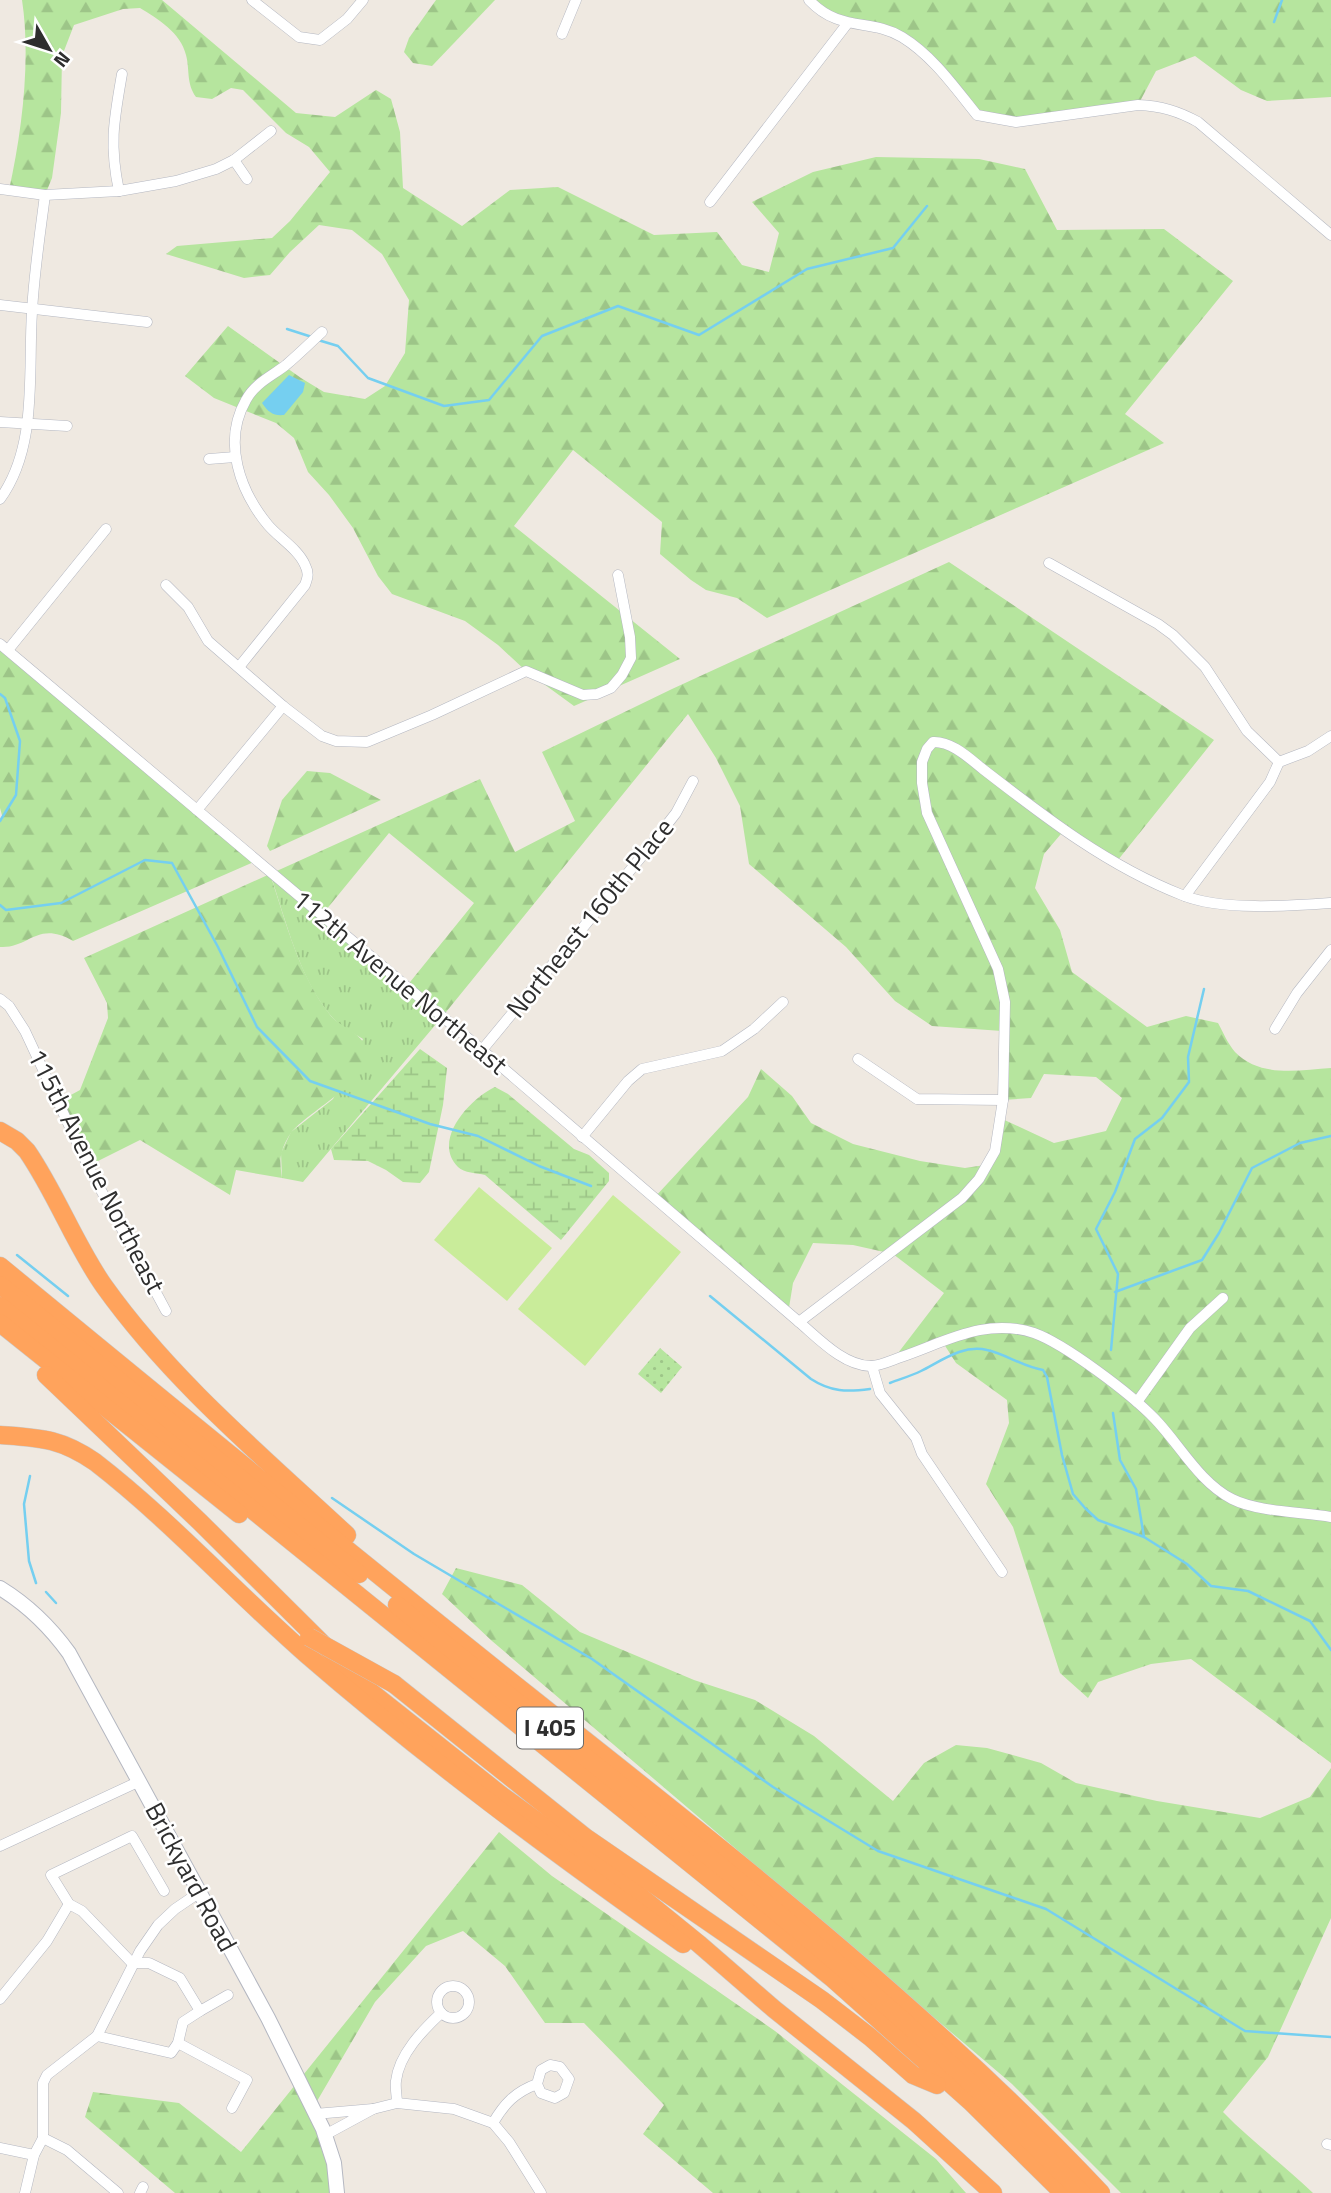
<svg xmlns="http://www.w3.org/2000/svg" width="1331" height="2193" viewBox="0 0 1331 2193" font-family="'Titillium Web',sans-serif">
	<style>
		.grass { fill: url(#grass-tufts) }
		.forest { fill: url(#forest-firs) }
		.wetland { fill: url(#wetland-marsh) }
		.park { fill: url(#park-dots) }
		.pitch { fill: #c9ec9a }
		.water { fill: #75cff0 }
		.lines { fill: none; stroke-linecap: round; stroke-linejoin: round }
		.stream { stroke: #75cff0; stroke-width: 2.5 }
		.street-casing { stroke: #b4b7c1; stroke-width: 11 }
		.secondary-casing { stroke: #b4b7c1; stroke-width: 16 }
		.highway-casing { stroke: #c9c9c9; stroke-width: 19 }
		.street { stroke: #fff; stroke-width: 10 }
		.secondary { stroke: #fff; stroke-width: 14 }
		.highway { stroke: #ffa35c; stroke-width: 18 }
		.highway-bridge-casing { stroke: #c9c9c9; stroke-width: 19; stroke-linecap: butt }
		.highway-bridge { stroke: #ffa35c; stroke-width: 18 }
		.labels { text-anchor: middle; stroke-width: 5; stroke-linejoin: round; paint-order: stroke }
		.shield { fill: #fff; stroke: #6d6d6d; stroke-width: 2 }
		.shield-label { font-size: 24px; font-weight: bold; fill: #2e2e2e }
		.street-label { font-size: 26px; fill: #2e2e2e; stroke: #fff }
	</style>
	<defs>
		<pattern id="grass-tufts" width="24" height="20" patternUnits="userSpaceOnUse" patternTransform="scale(1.75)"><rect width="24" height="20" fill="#b6e59e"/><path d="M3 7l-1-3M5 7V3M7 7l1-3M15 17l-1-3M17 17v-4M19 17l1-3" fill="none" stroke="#9dc588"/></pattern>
		<pattern id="forest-firs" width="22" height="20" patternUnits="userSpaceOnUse" patternTransform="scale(1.75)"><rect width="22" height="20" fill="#b6e59e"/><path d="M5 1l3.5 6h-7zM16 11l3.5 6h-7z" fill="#9dc588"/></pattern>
		<pattern id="wetland-marsh" width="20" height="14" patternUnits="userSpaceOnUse" patternTransform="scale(1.75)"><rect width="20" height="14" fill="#b6e59e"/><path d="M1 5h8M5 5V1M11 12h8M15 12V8" fill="none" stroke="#9dc588"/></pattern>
		<pattern id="park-dots" width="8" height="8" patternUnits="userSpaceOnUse" patternTransform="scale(1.75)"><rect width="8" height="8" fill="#b6e59e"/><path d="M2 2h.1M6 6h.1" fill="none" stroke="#9dc588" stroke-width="1.8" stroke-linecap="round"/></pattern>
	</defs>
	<rect width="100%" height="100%" fill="#efe9e1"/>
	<!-- grass -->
	<path class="grass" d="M 270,873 L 442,1017 L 303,1182 L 282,1178 L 281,1153 L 291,1132 L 333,1099 L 363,1039 C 353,1033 340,1026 332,1017 C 300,981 285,918 270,873 Z"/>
	<!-- forest -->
	<g class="forest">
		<path d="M 22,0 L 162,0 L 296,113 L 335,117 L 376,90 L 391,99 L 400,132 L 403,188 L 462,226 L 510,190 L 558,187 L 654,235 L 717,232 L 742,265 L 769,272 L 779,233 L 752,202 L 813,172 L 876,157 L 979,159 L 1025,169 L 1057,230 L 1164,229 L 1233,281 L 1125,414 L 1164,443 L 767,618 L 737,598 L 706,590 L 691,580 L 660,554 L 662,522 L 573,450 L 514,526 L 680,659 L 574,706 L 526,671 L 498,645 L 465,621 L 392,594 L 378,576 L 353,528 L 329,495 L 308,472 L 294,438 L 276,423 L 214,398 L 185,376 L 228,326 L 301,378 L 324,392 L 365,399 L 385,386 L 405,353 L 409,300 L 382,254 L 352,230 L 319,225 L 290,252 L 270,275 L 244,278 L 166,254 L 177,246 L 272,238 L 290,221 L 330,172 L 309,147 L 286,133 L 243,90 L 231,88 L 212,99 L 196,97 C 186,83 190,70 186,55 C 181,33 157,18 140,8 L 123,9 L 74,25 L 62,56 L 61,113 L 52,178 L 45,195 L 9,190 C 22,132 31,59 22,0 Z"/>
		<polygon points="436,0 495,0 432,66 413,63 404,52 409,38"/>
		<polygon points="809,0 1331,0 1331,97 1267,101 1241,90 1195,56 1156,71 1138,105 1016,122 977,115 901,36 847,24"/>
		<path d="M 949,562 L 1214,740 L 1118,860 L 1066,828 L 1044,854 L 1035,888 L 1060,930 L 1072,972 L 1147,1027 L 1186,1016 L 1218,1023 C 1223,1032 1228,1044 1235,1052 C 1260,1078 1299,1070 1331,1068 L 1331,1763 L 1191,1659 L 1151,1664 L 1098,1682 L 1088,1698 L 1060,1673 L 1013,1527 L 986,1484 L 1009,1423 L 1007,1400 L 956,1363 L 942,1341 L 895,1357 L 944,1293 L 893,1254 L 853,1245 L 813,1243 L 793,1283 L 788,1314 L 654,1198 L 748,1097 L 761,1069 L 792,1096 L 811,1123 L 853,1144 L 920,1161 L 965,1168 L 992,1164 L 998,1117 L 1054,1143 L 1106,1131 L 1122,1098 L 1096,1077 L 1044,1074 L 1031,1098 L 1003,1100 L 1002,1031 L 932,1026 L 895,1001 L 846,947 L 749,864 L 740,806 L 716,758 L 688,714 L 442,1017 L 406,987 L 474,903 L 389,833 L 321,916 L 270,874 C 286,922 299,976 331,1016 C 342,1029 366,1033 366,1053 C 367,1083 307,1112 291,1133 C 288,1137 283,1146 282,1152 C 279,1159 281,1170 282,1178 L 236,1170 L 230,1195 L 140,1140 L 88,1166 L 58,1102 L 80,1090 L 108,1018 L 107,1003 L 84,958 L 480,779 L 515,852 L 575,821 L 542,752 L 672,689 Z"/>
		<path d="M 0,644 L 256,861 L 73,941 C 37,920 29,949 0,947 L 0,820 L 3,819 L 0,808 Z"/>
		<polygon points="307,771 330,773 381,800 270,851 267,846 282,800"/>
		<path d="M 456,1568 L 522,1585 L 580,1632 L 694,1680 L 755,1700 L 814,1736 L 893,1801 L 924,1763 L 956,1745 L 987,1748 L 1041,1763 L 1076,1783 L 1157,1801 L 1260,1818 L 1310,1797 L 1331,1768 L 1331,1918 L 1268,2057 L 1223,2112 C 1251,2141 1284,2165 1313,2193 L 1121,2193 L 1012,2084 L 492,1641 L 442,1594 Z"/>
		<polygon points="499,1832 552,1876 775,2031 936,2159 966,2193 713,2193 643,2134 664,2105 584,2023 545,2023 505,1966 463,1931 426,1946 375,2002 313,2108 338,2193 175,2193 85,2117 93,2092 179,2103 241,2152"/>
	</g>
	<!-- wetland -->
	<g class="wetland">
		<polygon points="420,1049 447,1068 443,1105 429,1172 420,1183 403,1182 386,1170 368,1161 334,1160 331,1149"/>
		<path d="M 495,1087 L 508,1094 L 574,1149 L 589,1155 L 609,1173 L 609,1181 L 561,1240 L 485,1175 C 477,1173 464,1173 458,1167 C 431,1140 471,1098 495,1087 Z"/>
	</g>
	<!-- park -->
	<polygon class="park" points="660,1348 682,1367 661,1393 638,1374"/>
	<!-- pitch -->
	<g class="pitch">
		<polygon points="479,1187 552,1248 507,1301 434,1240"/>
		<polygon points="613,1195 681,1252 585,1366 518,1309"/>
	</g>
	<!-- water -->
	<path class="water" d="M 289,375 L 305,383 L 303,392 L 284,415 C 273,416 268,412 262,403 Z"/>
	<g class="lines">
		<!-- stream -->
		<g class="stream">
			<polyline points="1274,22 1282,0"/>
			<polyline points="287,329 312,337"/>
			<polyline points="318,340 338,346 368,378 444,406 489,400 542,336 618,306 699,335 807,269 893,248 927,206"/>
			<polyline points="0,694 5,698 20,741 16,795 0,821"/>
			<polyline points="0,905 6,910 61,903 145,860 172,863 218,947 257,1027 310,1081 430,1124 478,1136 539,1166 591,1186"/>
			<polyline points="17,1255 68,1296"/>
			<polyline points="1115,1292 1202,1260 1219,1233 1252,1168 1300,1143 1331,1136"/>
			<path d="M 710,1296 L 811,1379 C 831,1392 847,1392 870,1389"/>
			<polyline points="1111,1350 1118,1274 1096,1229 1115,1192 1135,1139 1162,1118 1189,1082 1188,1057 1204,989"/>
			<path d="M 890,1383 C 900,1379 911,1376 921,1371 C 941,1361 963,1344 987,1350 C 1006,1354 1023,1367 1043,1370 L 1047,1377 L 1062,1455 L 1073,1494 L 1085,1508 L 1098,1520 L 1144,1537 L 1187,1564 L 1211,1586 L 1248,1591 L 1310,1621 L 1331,1650"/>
			<polyline points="1113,1413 1120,1460 1136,1489 1144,1537"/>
			<polyline points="30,1476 24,1504 29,1561 36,1583"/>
			<polyline points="332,1498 414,1554 592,1659 773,1787 878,1851 1046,1909 1245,2031 1331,2037"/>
			<polyline points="46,1592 56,1603"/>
		</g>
		<defs>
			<g id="street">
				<polyline points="252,0 299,37 320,40 347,19 363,0"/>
				<path d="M 809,0 C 840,33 871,18 902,37 C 933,56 955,88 977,115 L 1016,122 L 1138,105 C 1161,106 1178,111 1198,122 L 1331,235"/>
				<polyline points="562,34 576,0"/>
				<polyline points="234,160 247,179"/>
				<polyline points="0,189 45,195 119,191 176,181 216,169 234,160 271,131"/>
				<path d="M 119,191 C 109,144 114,120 122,74"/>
				<polyline points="710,202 847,24"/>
				<polyline points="0,305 147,322"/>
				<polyline points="0,422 67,426"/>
				<polyline points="209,459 235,457"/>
				<path d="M 0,499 C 38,447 28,373 32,312 C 34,273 40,234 45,195"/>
				<polyline points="1049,563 1158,624 1173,635 1205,667 1247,731 1279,762"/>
				<polyline points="166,585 188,607 208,641 283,706 322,736 336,741 367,742 432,715 526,671 583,695 597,694 611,688 622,675 631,658 630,637 618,575"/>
				<path d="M 0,644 L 482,1050 L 799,1322 C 819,1339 843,1365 870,1366 C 880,1366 892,1360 901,1357 C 945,1342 986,1317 1034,1333 C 1065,1344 1131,1394 1155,1419 C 1180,1445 1199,1482 1232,1499 C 1258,1512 1302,1512 1331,1517"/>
				<polyline points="8,650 106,529"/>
				<path d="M 239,667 L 305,585 C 308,577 309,573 305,565 C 298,549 279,538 268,525 C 240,491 222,442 246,400 C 255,383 272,376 286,365 C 299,354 310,343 322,332"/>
				<polyline points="1279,762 1308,751 1331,736"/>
				<polyline points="197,810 283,706"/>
				<polyline points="1185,896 1270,782 1279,762"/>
				<polyline points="0,999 9,1006 25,1031 88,1166 166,1311"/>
				<polyline points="1275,1029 1297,993 1331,950"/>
				<polyline points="482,1050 651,845 676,813 693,781"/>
				<polyline points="858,1059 917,1099 1003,1100"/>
				<polyline points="582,1137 628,1081 642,1069 722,1051 754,1029 783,1002"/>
				<path d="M 799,1322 L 962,1198 L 979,1179 L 995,1151 L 1003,1100 L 1005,1002 L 998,969 L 927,813 L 922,783 L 922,762 L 927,749 L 933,742 C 952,741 970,759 984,770 C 1046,818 1108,866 1182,895 C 1221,911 1289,906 1331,903"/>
				<polyline points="872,1366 880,1393 916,1438 922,1454 1002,1572"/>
				<polyline points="1137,1402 1190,1328 1223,1298"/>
				<polyline points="0,1846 140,1781"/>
				<polyline points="164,1891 132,1836 51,1875 69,1904 82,1911 132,1963 149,1963 180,1978 200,2011 183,2022 178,2043"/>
				<circle cx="453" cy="2002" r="16"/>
				<polyline points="0,1999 47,1941 69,1904"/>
				<polyline points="200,2011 228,1995"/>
				<polyline points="97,2036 171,2053 178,2043 247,2080 232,2108"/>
				<path d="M 397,2103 C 397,2096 395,2088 396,2081 C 399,2054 423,2030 441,2013"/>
				<polyline points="373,2109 397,2103 454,2109 493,2123 509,2142 541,2193"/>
				<polyline points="315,2114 373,2109 325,2135"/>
				<path d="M 493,2123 C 504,2104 515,2092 537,2084 L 541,2093 L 555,2098 L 564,2093 L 569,2079 L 560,2067 L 550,2065 L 541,2070 L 537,2084"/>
				<polyline points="43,2138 67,2150 118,2193"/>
				<polyline points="1327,2144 1331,2145"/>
				<polyline points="0,2148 34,2155"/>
				<polyline points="25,2193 34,2155 43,2138 43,2083 47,2075 97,2036 140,1951 158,1925 175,1909 200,1892"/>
				<polyline points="140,2193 143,2187"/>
			</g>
			<path id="secondary" d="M 0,1588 C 26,1604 51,1628 69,1653 L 268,2018 L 323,2129 L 334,2163 L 337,2193"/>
			<g id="highway">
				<path d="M 0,1131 L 17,1141 L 27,1151 C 56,1193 75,1245 104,1286 C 171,1380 262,1456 347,1535"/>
				<path d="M 0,1266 C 175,1410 351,1554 528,1695 C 727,1853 927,2008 1101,2193"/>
				<polyline points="0,1285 359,1574"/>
				<polyline points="0,1306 832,1978 972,2103 1063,2193"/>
				<polyline points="0,1323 239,1514"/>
				<polyline points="46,1375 200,1522 371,1692 501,1795 635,1892 699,1944 774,2009 914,2121 993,2193"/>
				<path d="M 0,1435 C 40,1438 60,1438 95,1462 C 170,1520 234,1591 306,1654 C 426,1758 553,1852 683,1944"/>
				<path d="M 397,1605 C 564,1742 736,1873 898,2016 C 962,2073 1022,2132 1082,2193"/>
				<polyline points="394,1684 585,1837 822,2000 870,2037 913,2075 937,2085"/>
			</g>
		</defs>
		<!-- street casing -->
		<use href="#street" class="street-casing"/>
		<!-- secondary casing -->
		<use href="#secondary" class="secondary-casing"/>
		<!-- highway casing -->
		<use href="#highway" class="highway-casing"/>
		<!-- street -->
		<use href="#street" class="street"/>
		<!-- secondary -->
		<use href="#secondary" class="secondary"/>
		<!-- highway -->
		<use href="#highway" class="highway"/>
		<defs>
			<polyline id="highway-bridge" points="309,1637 394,1684"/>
		</defs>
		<!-- highway-bridge casing -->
		<use href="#highway-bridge" class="highway-bridge-casing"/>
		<!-- highway-bridge -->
		<use href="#highway-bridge" class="highway-bridge"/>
	</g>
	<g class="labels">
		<!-- shield labels -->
		<rect class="shield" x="517" y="1707.5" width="66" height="41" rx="5"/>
		<g class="shield-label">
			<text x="550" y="1736">I 405</text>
		</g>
		<!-- street labels -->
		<g class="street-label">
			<text transform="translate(590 918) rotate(-51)" y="9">Northeast 160th Place</text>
			<text transform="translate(400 982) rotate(40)" y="9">112th Avenue Northeast</text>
			<text transform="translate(96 1171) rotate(63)" y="9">115th Avenue Northeast</text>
			<text transform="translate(191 1877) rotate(62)" y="9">Brickyard Road</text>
		</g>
	</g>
	<!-- north arrow -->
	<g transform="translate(49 49) rotate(129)" stroke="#ffffff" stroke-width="5" paint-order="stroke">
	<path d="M0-5L12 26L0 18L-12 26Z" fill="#2e2e2e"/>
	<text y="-10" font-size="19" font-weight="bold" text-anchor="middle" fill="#2e2e2e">N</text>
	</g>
</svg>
